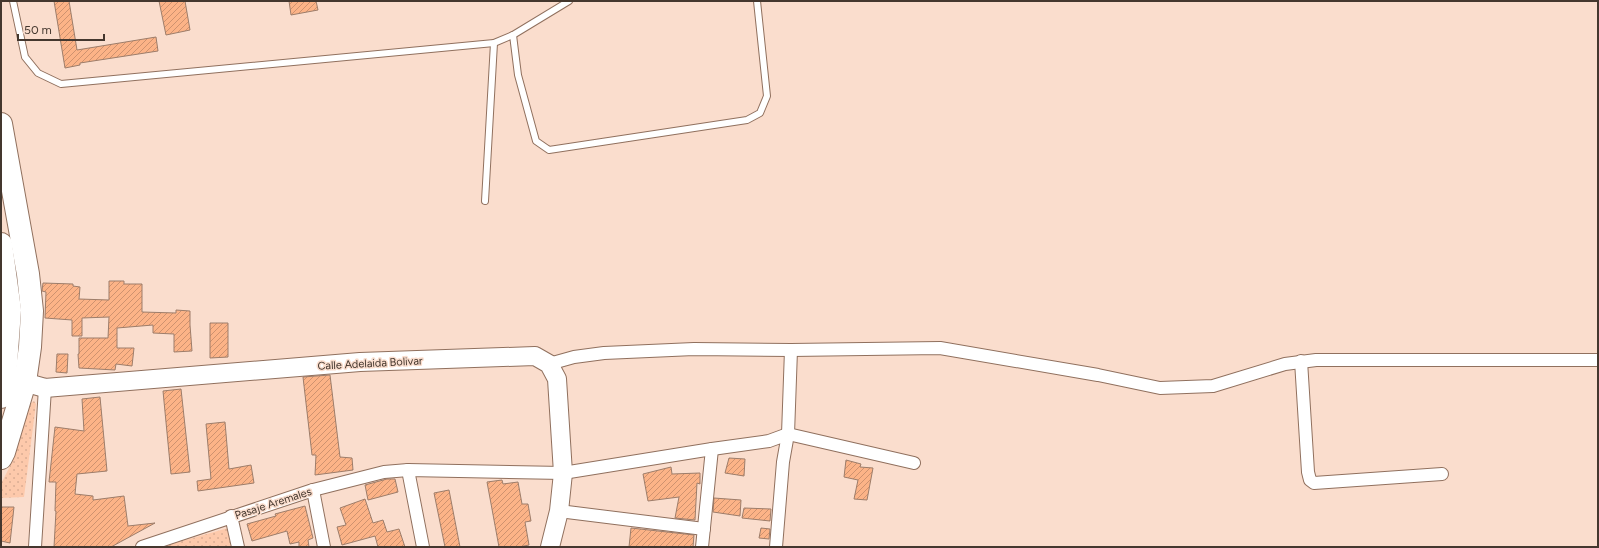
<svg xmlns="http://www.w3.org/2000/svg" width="1599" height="548" viewBox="0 0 1599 548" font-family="Figtree,sans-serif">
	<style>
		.park { fill: url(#park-dots) }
		.building { fill: url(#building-hatch); stroke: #9d7d6a }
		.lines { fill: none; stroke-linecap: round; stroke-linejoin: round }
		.lane-casing { stroke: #90705e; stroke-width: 8 }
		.street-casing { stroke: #90705e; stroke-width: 14 }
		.secondary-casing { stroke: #90705e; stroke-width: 20 }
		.highway-casing { stroke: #90705e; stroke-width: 24 }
		.lane { stroke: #fff; stroke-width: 6 }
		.street { stroke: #fff; stroke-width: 12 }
		.secondary { stroke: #fff; stroke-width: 18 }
		.highway { stroke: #fff; stroke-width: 22 }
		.labels { text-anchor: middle; stroke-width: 3; stroke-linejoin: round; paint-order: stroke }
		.street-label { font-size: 11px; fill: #44372e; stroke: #faddcd }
	</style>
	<defs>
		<pattern id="park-dots" width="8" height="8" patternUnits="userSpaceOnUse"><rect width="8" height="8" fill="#fdc9ab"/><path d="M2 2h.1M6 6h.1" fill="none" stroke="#daad93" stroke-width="1.8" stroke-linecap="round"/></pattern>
		<pattern id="building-hatch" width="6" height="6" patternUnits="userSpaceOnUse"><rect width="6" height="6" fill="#fcb387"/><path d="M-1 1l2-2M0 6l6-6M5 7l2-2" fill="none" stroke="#ce926f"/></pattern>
	</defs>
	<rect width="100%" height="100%" fill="#faddcd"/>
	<!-- park -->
	<g class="park">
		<polygon points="34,401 36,404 24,497 1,498 1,484 11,464 31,403"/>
		<polygon points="228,528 231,547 168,547 168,545"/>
	</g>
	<!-- building -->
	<g class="building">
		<polygon points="54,1 69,1 77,50 156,37 158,51 80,63 80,65 65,68"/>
		<polygon points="159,1 185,1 190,30 166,35"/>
		<polygon points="289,1 316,1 318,10 291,15"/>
		<polygon points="109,281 124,281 124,284 142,284 142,312 176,313 176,310 190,311 190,325 192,351 174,352 174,334 153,333 153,325 117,328 117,348 134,348 132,366 116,364 115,370 79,368 78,354 79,354 79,338 108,338 109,317 82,318 82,336 72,336 72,320 45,318 46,292 42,291 43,283 73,284 73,286 80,287 79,299 109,300"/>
		<polygon points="210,323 228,323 228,357 210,358"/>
		<polygon points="57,354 68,354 67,373 56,372"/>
		<polygon points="330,375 340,457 352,458 353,470 315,475 316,455 312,455 303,377"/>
		<polygon points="181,389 190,472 171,474 163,391"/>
		<polygon points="100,397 107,471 77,474 75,494 93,496 93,500 124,496 128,526 155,523 111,547 54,547 56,511 55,511 56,482 49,482 55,427 84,431 82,399"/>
		<polygon points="225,422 229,469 251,465 254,483 198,491 197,481 211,479 206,424"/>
		<polygon points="729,458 745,459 744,476 725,473"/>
		<polygon points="846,460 861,464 860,467 873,468 867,500 854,499 858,480 844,477"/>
		<polygon points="671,467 672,474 700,473 700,484 697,483 695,520 675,518 679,497 648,501 643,474"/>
		<polygon points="387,479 395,479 398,492 368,500 365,485"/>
		<polygon points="502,480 503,484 518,482 522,504 528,504 531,521 525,522 529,545 519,547 499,547 487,482"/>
		<polygon points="449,490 460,547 445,547 434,493"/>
		<polygon points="714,498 741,500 740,516 713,512"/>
		<polygon points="365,499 373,523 383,520 387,532 399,529 405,547 378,547 375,536 342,545 337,527 346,525 340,508"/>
		<polygon points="305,506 313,538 308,540 309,547 299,547 299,542 290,544 287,531 252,541 247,524 276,516 275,514"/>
		<polygon points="1,507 14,507 10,543 1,541"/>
		<polygon points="744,508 771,509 770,521 742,518"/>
		<polygon points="631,528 694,535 693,547 629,547"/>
		<polygon points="761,528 770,529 769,539 759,538"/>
	</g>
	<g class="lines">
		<defs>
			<g id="lane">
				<polyline points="13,1 25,57 38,73 61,84 494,43 513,35 569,1"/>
				<polyline points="513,35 518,75 536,141 549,150 747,120 760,113 767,96 757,1"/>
				<polyline points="485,201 494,43"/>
			</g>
			<g id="street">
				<polyline points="1301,361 1308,472 1310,480 1314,483 1442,474"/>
				<polyline points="549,364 574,357 604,353 694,349 791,350 940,348 1098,375 1160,388 1213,386 1285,364 1316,360 1598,360"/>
				<polyline points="408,470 423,547"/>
				<polyline points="313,490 324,547"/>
				<polyline points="559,511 704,529"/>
				<polyline points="231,516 238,547"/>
				<polyline points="35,547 45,388"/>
				<polyline points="142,547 313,490 384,472 408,470 563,473 712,449 769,441 788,434 914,463"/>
				<polyline points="702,547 712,449"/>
				<polyline points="776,547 783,462 788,434 791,350"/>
			</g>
			<polyline id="secondary" points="13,379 45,388 360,362 535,356 549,364 557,379 563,473 559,511 550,547"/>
			<g id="highway">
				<polyline points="1,124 28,274 32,311 30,347 25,382 4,452 1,458"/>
				<polyline points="1,244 10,310 5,378 1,397"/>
			</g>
		</defs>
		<!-- lane casing -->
		<use href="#lane" class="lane-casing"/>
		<!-- street casing -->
		<use href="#street" class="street-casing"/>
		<!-- secondary casing -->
		<use href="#secondary" class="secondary-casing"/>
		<!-- highway casing -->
		<use href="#highway" class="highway-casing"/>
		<!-- lane -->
		<use href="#lane" class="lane"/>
		<!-- street -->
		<use href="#street" class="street"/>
		<!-- secondary -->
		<use href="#secondary" class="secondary"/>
		<!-- highway -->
		<use href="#highway" class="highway"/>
	</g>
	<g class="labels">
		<!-- street labels -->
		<g class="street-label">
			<text transform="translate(370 363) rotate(-3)" y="4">Calle Adelaida Bolivar</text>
			<text transform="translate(273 503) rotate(-18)" y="4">Pasaje Aremales</text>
		</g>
	</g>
	<!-- border -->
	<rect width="1599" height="548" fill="none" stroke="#44372e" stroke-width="4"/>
	<!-- scale -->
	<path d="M18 34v6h86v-6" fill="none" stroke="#44372e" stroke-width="2"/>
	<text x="24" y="34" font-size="12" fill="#44372e" stroke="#faddcd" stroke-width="3" paint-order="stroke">50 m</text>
</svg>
